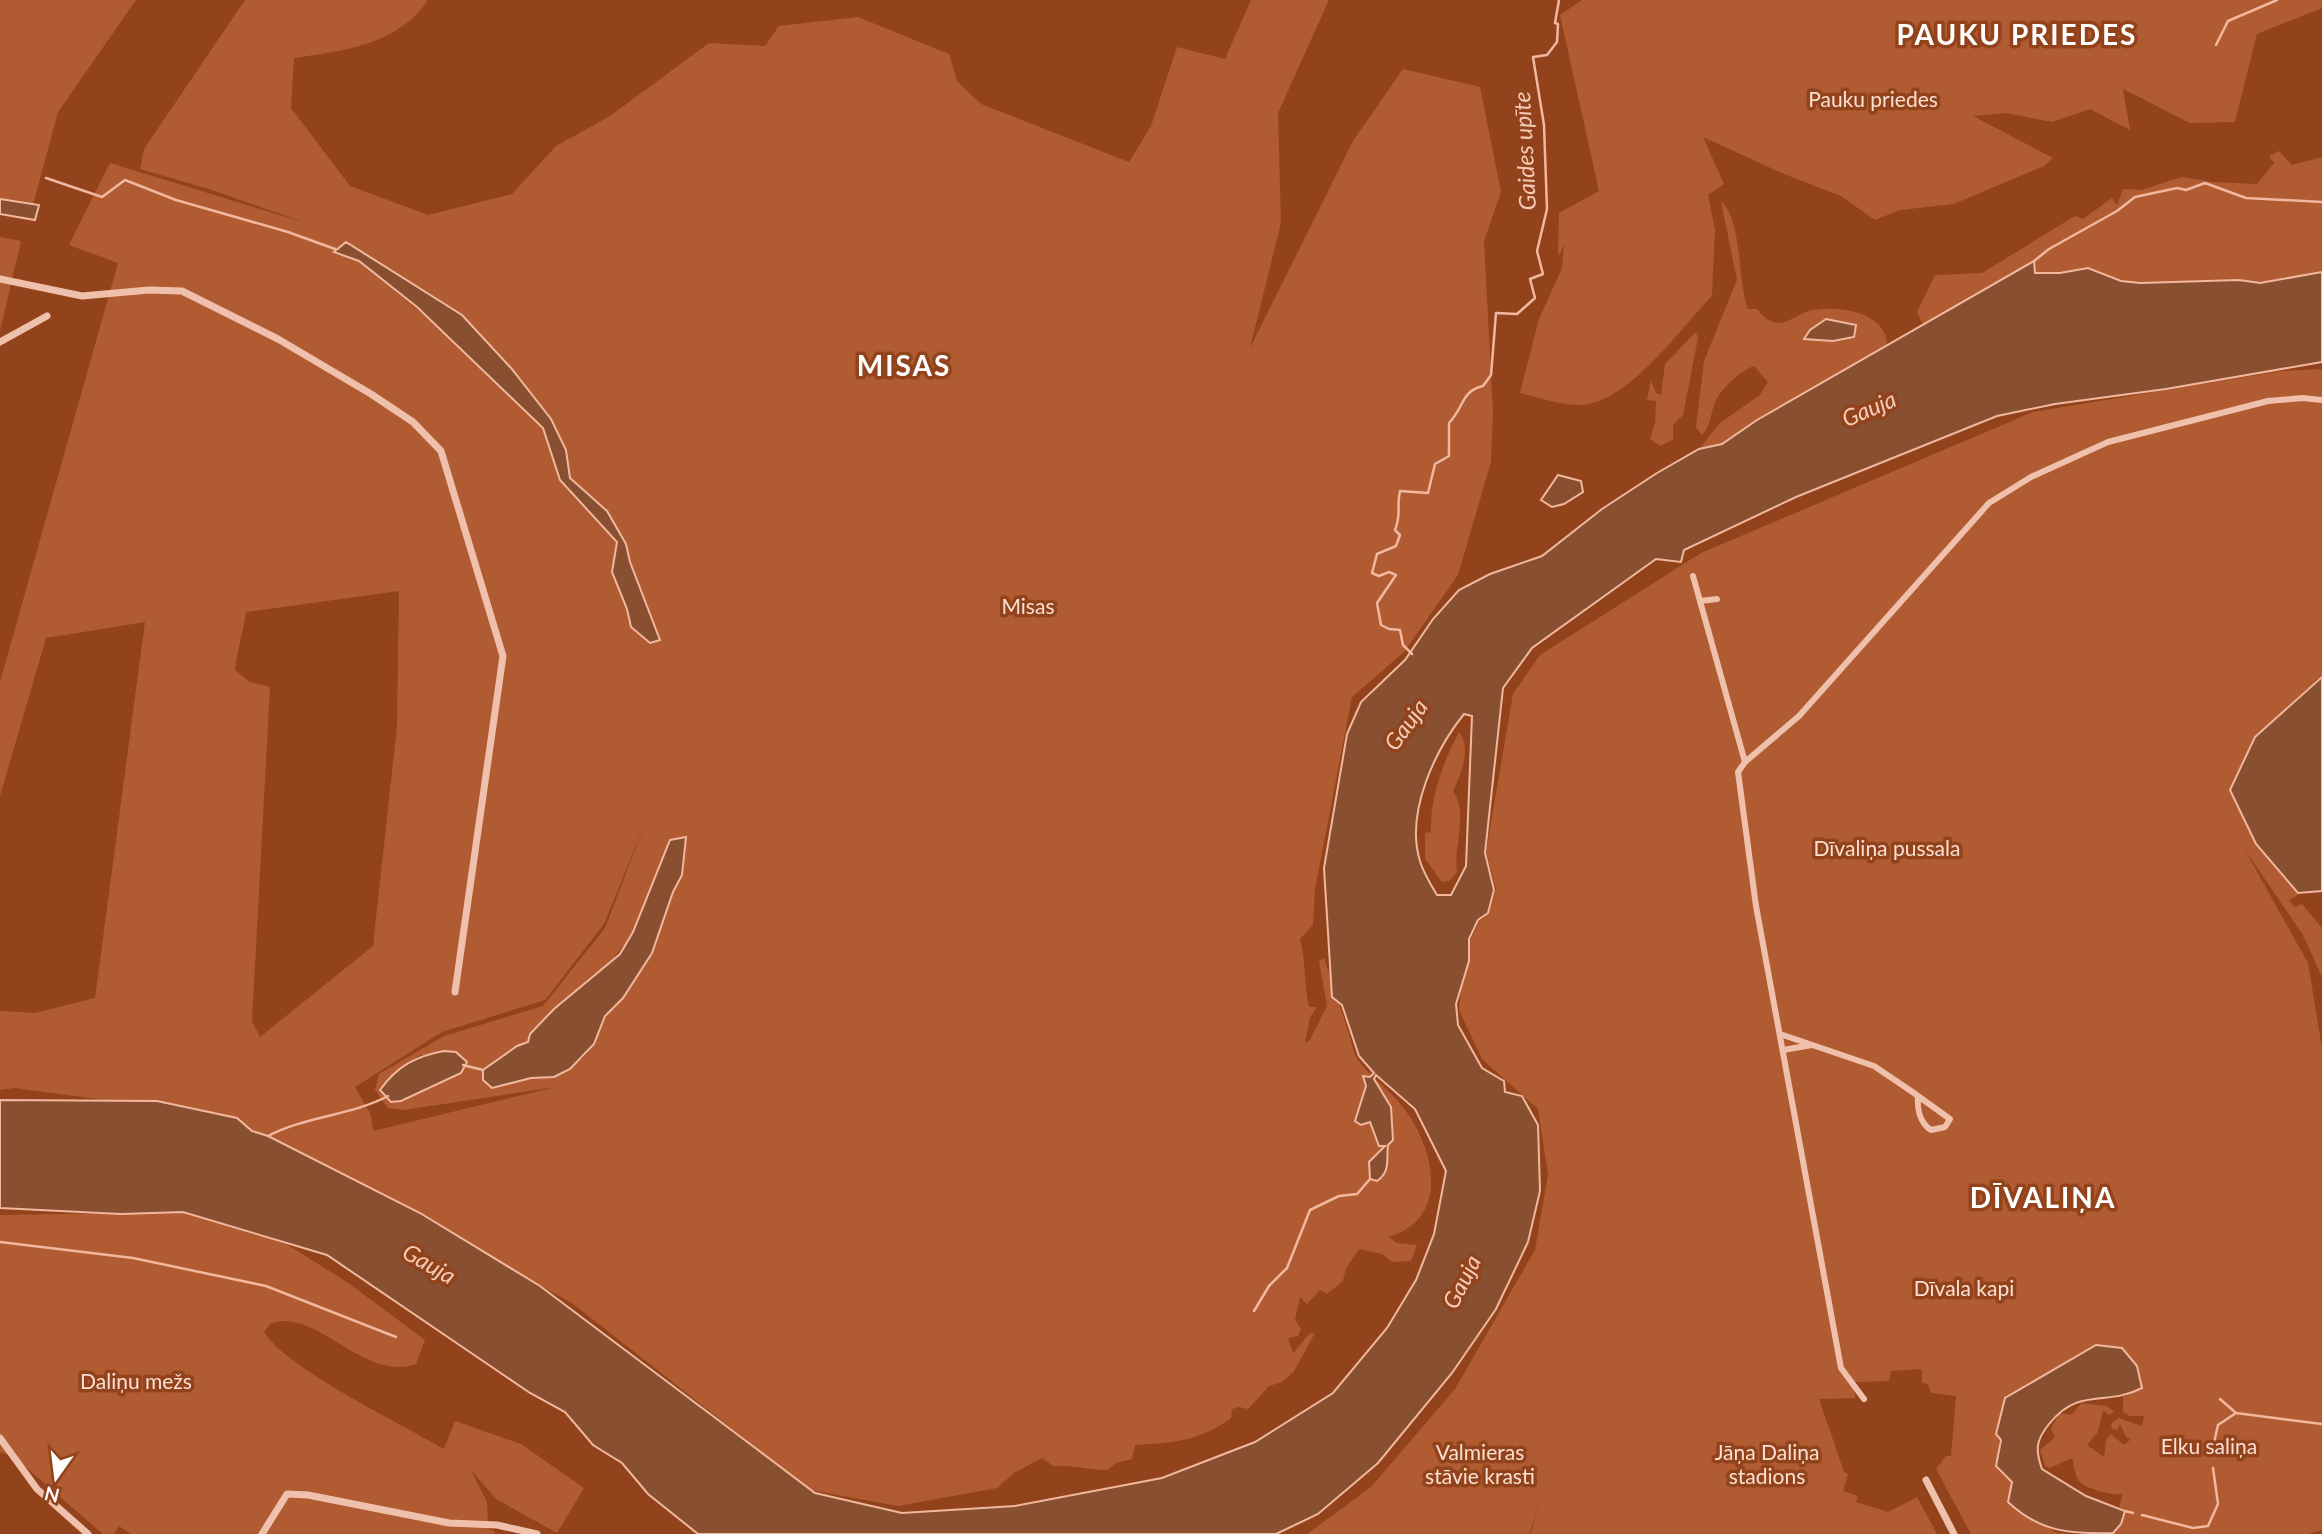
<svg xmlns="http://www.w3.org/2000/svg" width="2322" height="1534" viewBox="0 0 2322 1534" font-family="Lato,sans-serif">
	<style>
		.green { fill: #b15b32; fill-rule: evenodd }
		.water { fill: #884f30; stroke: #f1b89f; stroke-width: 2; fill-rule: evenodd }
		.lines { fill: none; stroke-linecap: round; stroke-linejoin: round }
		.stream { stroke: #f1b89f; stroke-width: 2.5 }
		.pedestrian { stroke: #efc1ac; stroke-width: 6 }
		.minor { stroke: #efc1ac; stroke-width: 7 }
		.labels { text-anchor: middle; stroke-width: 7; stroke-linejoin: round; paint-order: stroke }
		.park-label { font-size: 21px; fill: #fadfd2; stroke: #92431b }
		.water-label { font-size: 23px; font-style: italic; fill: #f6ccb8; stroke: #92431b }
		.district-label { font-size: 28px; font-weight: bold; letter-spacing: 2px; fill: #fff; stroke: #92431b }
	</style>
	<rect width="100%" height="100%" fill="#92431b"/>
	<!-- green -->
	<g class="green">
		<polygon points="0,0 136,0 58,112 31,212 0,209"/>
		<path d="M 245,0 L 428,0 C 398,45 343,51 294,58 L 291,108 L 350,186 L 428,215 L 512,194 L 556,146 L 610,116 L 709,43 L 765,46 L 779,26 L 858,17 L 949,54 L 957,81 L 981,104 L 1129,162 L 1151,126 L 1177,47 L 1225,59 L 1251,0 L 1329,0 L 1278,113 L 1281,223 L 1250,348 L 1353,141 L 1403,69 L 1480,87 L 1501,192 L 1484,241 L 1493,412 L 1491,462 L 1458,575 L 1404,652 L 1352,697 L 1315,889 L 1313,925 L 1300,939 C 1306,962 1304,984 1309,1007 L 1317,1007 L 1310,1017 L 1305,1043 L 1310,1040 L 1327,1006 L 1319,961 L 1324,958 C 1333,984 1341,1009 1349,1034 C 1352,1042 1353,1053 1358,1060 C 1369,1076 1389,1089 1402,1106 C 1434,1146 1452,1218 1389,1237 L 1397,1243 L 1417,1245 L 1411,1261 L 1392,1262 L 1382,1254 L 1359,1249 L 1346,1268 L 1343,1281 L 1327,1294 L 1320,1290 L 1307,1304 L 1300,1297 L 1295,1320 L 1301,1329 L 1298,1336 L 1288,1338 L 1293,1353 L 1310,1333 L 1315,1333 L 1294,1371 L 1282,1382 L 1269,1386 L 1248,1409 L 1239,1407 L 1232,1409 L 1231,1418 C 1201,1441 1172,1443 1135,1445 L 1132,1459 L 1116,1463 L 1107,1470 C 1088,1470 1072,1465 1053,1466 L 1042,1458 L 1014,1473 L 997,1488 L 898,1506 L 810,1490 L 572,1303 L 268,1136 L 252,1131 L 237,1118 L 157,1101 L 104,1100 L 15,1088 L 0,1090 L 0,1011 L 35,1013 L 95,998 L 145,622 L 46,638 L 0,796 L 0,682 L 118,263 L 69,245 L 110,163 L 309,224 L 209,189 L 140,169 L 144,149 ZM 359,261 L 462,315 L 511,368 L 551,418 L 566,450 L 570,478 L 607,511 L 626,544 L 630,562 L 660,640 L 631,627 L 627,609 L 612,572 L 617,542 L 560,480 L 543,429 L 462,347 ZM 399,591 L 397,726 L 373,946 L 260,1037 L 252,1021 L 270,687 L 250,682 L 235,670 C 237,650 243,633 246,612 ZM 646,821 L 605,928 L 543,1006 L 444,1036 L 379,1074 L 375,1090 L 388,1108 L 404,1110 L 556,1087 L 373,1131 L 371,1115 L 355,1087 L 442,1032 L 545,1000 L 604,924 ZM 682,875 L 673,892 L 652,953 L 623,998 L 605,1016 L 594,1045 L 583,1058 L 554,1077 L 531,1078 L 492,1088 L 497,1060 L 528,1043 L 554,1009 L 595,973 L 605,968 ZM 420,1055 L 460,1056 L 467,1061 L 461,1073 L 436,1082 L 389,1078 Z"/>
		<path d="M 1582,0 L 2322,0 L 2322,8 L 2257,34 L 2235,122 L 2190,123 L 2123,89 L 2130,130 L 2090,109 L 2052,122 L 2006,113 L 1973,116 L 2053,158 L 2044,166 L 1954,204 L 1900,210 L 1875,220 L 1841,196 L 1784,174 L 1703,137 L 1724,184 L 1708,195 L 1715,230 L 1712,296 C 1681,328 1633,396 1588,404 C 1568,408 1540,398 1520,393 L 1539,319 L 1562,268 L 1564,245 L 1558,257 L 1559,213 L 1599,191 L 1560,15 Z"/>
		<polygon points="2279,151 2292,165 2322,157 2322,272 2260,283 2239,280 2140,283 2121,281 2088,268 2060,273 2035,273 2034,262 1923,324 1917,312 1935,275 1982,273 2075,216 2083,219 2112,198 2117,205 2123,189 2141,190 2182,177 2211,182 2257,184 2274,163 2269,156"/>
		<path d="M 1721,201 C 1743,221 1737,282 1748,309 L 1757,309 C 1763,316 1769,323 1779,323 C 1789,323 1802,311 1814,310 C 1841,305 1887,313 1887,345 L 1722,444 L 1699,449 L 1720,423 L 1760,395 L 1768,382 L 1754,366 C 1740,371 1719,390 1714,405 C 1710,417 1711,425 1702,435 L 1696,427 L 1704,361 L 1737,280 Z"/>
		<polygon points="0,237 21,241 0,331"/>
		<polygon points="1696,332 1698,338 1683,415 1673,425 1673,440 1660,446 1650,439 1655,423 1656,401 1647,400 1651,380 1656,393 1661,395 1665,364"/>
		<path d="M 2322,369 L 2322,677 L 2317,679 L 2230,790 L 2256,844 L 2297,890 L 2297,896 L 2289,900 L 2294,907 L 2302,904 L 2322,928 L 2322,977 L 2303,935 L 2245,850 L 2308,963 L 2322,1048 L 2322,1530 L 2308,1534 L 2103,1534 L 2113,1533 L 2125,1511 L 2119,1507 L 2123,1494 C 2114,1496 2085,1489 2079,1481 C 2075,1476 2074,1465 2072,1458 L 2050,1468 L 2045,1466 L 2040,1450 L 2055,1437 L 2051,1429 L 2059,1413 L 2071,1415 L 2082,1403 L 2106,1406 L 2114,1411 L 2110,1415 L 2103,1411 L 2098,1432 L 2087,1445 L 2104,1457 L 2106,1440 L 2111,1434 L 2124,1445 L 2131,1439 L 2126,1437 L 2120,1424 L 2117,1430 L 2112,1429 L 2111,1423 L 2119,1418 L 2142,1426 L 2144,1416 L 2130,1416 L 2123,1412 L 2123,1396 L 2127,1396 L 2096,1345 L 2005,1398 L 1998,1452 L 2012,1481 L 2054,1532 L 2067,1534 L 1971,1534 L 1936,1469 L 1946,1456 L 1951,1456 L 1956,1396 L 1931,1393 L 1928,1384 L 1922,1383 L 1922,1369 L 1891,1371 L 1889,1381 L 1855,1382 L 1855,1398 L 1819,1399 L 1844,1472 L 1848,1474 L 1843,1491 L 1858,1496 L 1856,1502 L 1888,1512 L 1917,1497 L 1937,1534 L 1530,1534 L 1541,1499 L 1529,1534 L 1307,1534 L 1371,1487 L 1455,1389 L 1535,1250 L 1548,1174 L 1538,1109 L 1482,1059 L 1459,1010 L 1465,952 L 1479,922 L 1489,913 L 1496,889 L 1486,852 L 1513,694 L 1540,655 L 1701,553 L 2033,412 L 2282,371 Z"/>
		<path d="M 1459,732 C 1472,748 1461,774 1453,791 C 1469,814 1453,846 1457,872 L 1449,881 L 1442,882 L 1425,859 L 1425,833 L 1431,832 C 1430,796 1443,763 1459,732 Z"/>
		<path d="M 183,1212 L 286,1244 L 347,1282 L 425,1340 L 416,1364 C 363,1383 315,1305 270,1324 L 264,1332 C 287,1369 402,1424 444,1449 L 455,1421 L 521,1444 L 584,1488 L 557,1533 L 496,1499 L 471,1470 L 487,1502 L 488,1529 L 495,1531 L 494,1534 L 131,1534 L 119,1526 L 114,1534 L 103,1534 L 14,1457 L 0,1452 L 0,1215 Z"/>
	</g>
	<!-- water -->
	<g class="water">
		<polygon points="0,199 39,205 35,220 0,214"/>
		<polygon points="346,242 462,315 511,368 551,419 566,450 570,478 607,511 626,544 630,562 660,640 650,643 631,627 627,609 612,572 617,542 560,480 543,428 417,307 359,261 334,252"/>
		<path d="M 2034,261 L 2035,273 L 2060,273 L 2088,268 L 2121,281 L 2140,283 L 2239,280 L 2260,283 L 2322,272 L 2322,362 L 2166,389 L 2055,404 L 1997,416 L 1796,497 L 1684,550 L 1681,562 L 1656,559 L 1532,648 L 1503,688 L 1485,853 L 1494,890 L 1488,913 L 1478,920 L 1469,939 L 1469,961 L 1456,1004 L 1458,1025 L 1482,1068 L 1504,1081 L 1505,1092 L 1522,1096 L 1538,1125 L 1540,1191 L 1528,1242 L 1496,1309 L 1452,1373 L 1378,1463 L 1318,1514 L 1276,1534 L 698,1534 L 648,1494 L 622,1463 L 593,1445 L 565,1412 L 530,1393 L 327,1255 L 183,1212 L 121,1214 L 0,1208 L 0,1100 L 157,1101 L 237,1118 L 252,1131 L 268,1136 L 420,1213 L 540,1286 L 815,1493 L 902,1513 L 1015,1506 L 1162,1478 L 1255,1442 L 1333,1393 L 1387,1328 L 1416,1280 L 1434,1234 L 1446,1171 L 1415,1109 L 1376,1075 L 1374,1079 L 1391,1107 L 1393,1140 L 1388,1145 C 1386,1160 1391,1171 1377,1181 L 1370,1179 L 1369,1162 L 1385,1146 L 1379,1146 L 1370,1122 L 1361,1125 L 1355,1121 L 1366,1086 L 1363,1076 L 1370,1077 L 1374,1073 L 1359,1056 L 1342,1005 L 1332,997 L 1324,868 L 1347,734 L 1361,702 L 1405,660 L 1433,619 L 1459,590 L 1490,574 L 1542,556 L 1602,509 L 1657,473 L 1699,449 L 1722,444 L 1757,420 ZM 1464,714 L 1472,716 L 1466,866 L 1451,895 L 1437,895 C 1431,885 1423,872 1420,861 C 1405,813 1435,750 1464,714 Z"/>
		<polygon points="1826,319 1856,325 1854,337 1833,341 1804,339 1810,330"/>
		<polygon points="1558,475 1581,481 1583,492 1564,504 1552,507 1541,500"/>
		<polygon points="2322,677 2322,891 2298,893 2256,844 2230,790 2255,737"/>
		<polygon points="686,837 682,875 673,892 652,953 623,998 605,1016 594,1044 570,1069 554,1077 531,1078 492,1088 483,1080 483,1070 517,1046 528,1042 530,1034 554,1009 620,954 633,932 670,840"/>
		<path d="M 444,1051 L 456,1052 L 467,1062 L 461,1073 L 401,1101 L 391,1102 L 380,1090 C 397,1066 416,1056 444,1051 Z"/>
		<path d="M 2096,1345 L 2122,1348 L 2137,1366 L 2142,1388 C 2106,1407 2079,1386 2049,1424 C 2036,1440 2035,1450 2042,1469 L 2086,1496 L 2125,1511 L 2121,1524 L 2113,1533 C 2069,1534 2040,1532 2008,1502 L 2012,1482 L 1996,1466 L 2001,1440 L 1996,1434 L 2005,1398 Z"/>
	</g>
	<g class="lines">
		<!-- stream -->
		<g class="stream">
			<polyline points="2216,45 2228,21 2277,0"/>
			<polyline points="46,178 102,197 125,180 176,200 288,232 335,249"/>
			<polyline points="2034,261 2049,249 2117,211 2135,197 2177,188 2186,190 2205,183 2246,198 2322,202"/>
			<path d="M 1412,654 L 1403,645 L 1400,630 L 1389,629 L 1381,625 L 1377,603 L 1396,575 L 1389,572 L 1379,576 L 1372,573 L 1377,554 L 1396,546 L 1400,535 L 1395,530 C 1402,512 1396,508 1400,491 L 1428,493 L 1435,464 L 1449,456 L 1449,423 C 1465,406 1461,391 1483,386 L 1491,375 L 1496,313 L 1517,314 L 1535,298 L 1530,279 L 1543,274 L 1537,251 L 1547,209 L 1544,125 L 1533,57 L 1547,55 L 1557,42 L 1558,24 L 1555,23 L 1559,0"/>
			<polyline points="463,1065 483,1070"/>
			<path d="M 268,1136 C 306,1116 350,1116 388,1096"/>
			<polyline points="0,1242 133,1258 266,1286 396,1337"/>
			<polyline points="1254,1311 1269,1286 1287,1268 1310,1210 1339,1196 1357,1194 1370,1179"/>
			<polyline points="2220,1399 2236,1413 2322,1424"/>
			<polyline points="2211,1456 2218,1425 2236,1413"/>
			<polyline points="2125,1511 2133,1513"/>
			<polyline points="2142,1515 2193,1528 2208,1526 2218,1504 2213,1468"/>
		</g>
		<!-- pedestrian -->
		<g class="pedestrian">
			<polyline points="1693,576 1745,762"/>
			<polyline points="1700,601 1717,599"/>
			<path d="M 1780,1034 L 1874,1066 L 1914,1093 L 1918,1096 L 1950,1119 L 1945,1127 L 1931,1130 C 1920,1123 1917,1109 1918,1096"/>
			<polyline points="1783,1050 1812,1045"/>
			<polyline points="1864,1399 1841,1368 1756,906 1738,772 1745,762 1799,716 1989,503 2031,477 2108,442 2268,401 2302,398 2322,400"/>
		</g>
		<!-- minor -->
		<g class="minor">
			<polyline points="0,279 82,296 149,290 182,291 278,339 371,394 413,422 441,451 503,656 455,992"/>
			<polyline points="0,342 47,316"/>
			<polyline points="0,1438 37,1489 88,1534"/>
			<polyline points="1926,1480 1954,1534"/>
			<polyline points="262,1534 287,1494 308,1495 449,1523 497,1525 537,1534"/>
		</g>
	</g>
	<g class="labels">
		<!-- park labels -->
		<g class="park-label">
			<text x="1873" y="107">Pauku priedes</text>
			<text x="1028" y="614">Misas</text>
			<text x="1887" y="856">Dīvaliņa pussala</text>
			<text x="1964" y="1296">Dīvala kapi</text>
			<text x="136" y="1389">Daliņu mežs</text>
			<text x="2209" y="1454">Elku saliņa</text>
			<text x="1480" y="1460">Valmieras<tspan x="1480" dy="24">stāvie krasti</tspan></text>
			<text x="1767" y="1460">Jāņa Daliņa<tspan x="1767" dy="24">stadions</tspan></text>
		</g>
		<!-- water labels -->
		<g class="water-label">
			<text transform="translate(1525 151) rotate(-93)" y="8">Gaides upīte</text>
			<text transform="translate(1869 409) rotate(-23)" y="8">Gauja</text>
			<text transform="translate(1406 725) rotate(-54)" y="8">Gauja</text>
			<text transform="translate(429 1264) rotate(30)" y="8">Gauja</text>
			<text transform="translate(1462 1282) rotate(-63)" y="8">Gauja</text>
		</g>
		<!-- district labels -->
		<g class="district-label">
			<text x="2017" y="45">PAUKU PRIEDES</text>
			<text x="904" y="376">MISAS</text>
			<text x="2043" y="1208">DĪVALIŅA</text>
		</g>
	</g>
	<!-- north arrow -->
	<g transform="translate(56 1478) rotate(194)" stroke="#92431b" stroke-width="5" paint-order="stroke">
	<path d="M0-5L12 26L0 18L-12 26Z" fill="#ffffff"/>
	<text y="-10" font-size="19" font-weight="bold" text-anchor="middle" fill="#ffffff">N</text>
	</g>
</svg>
